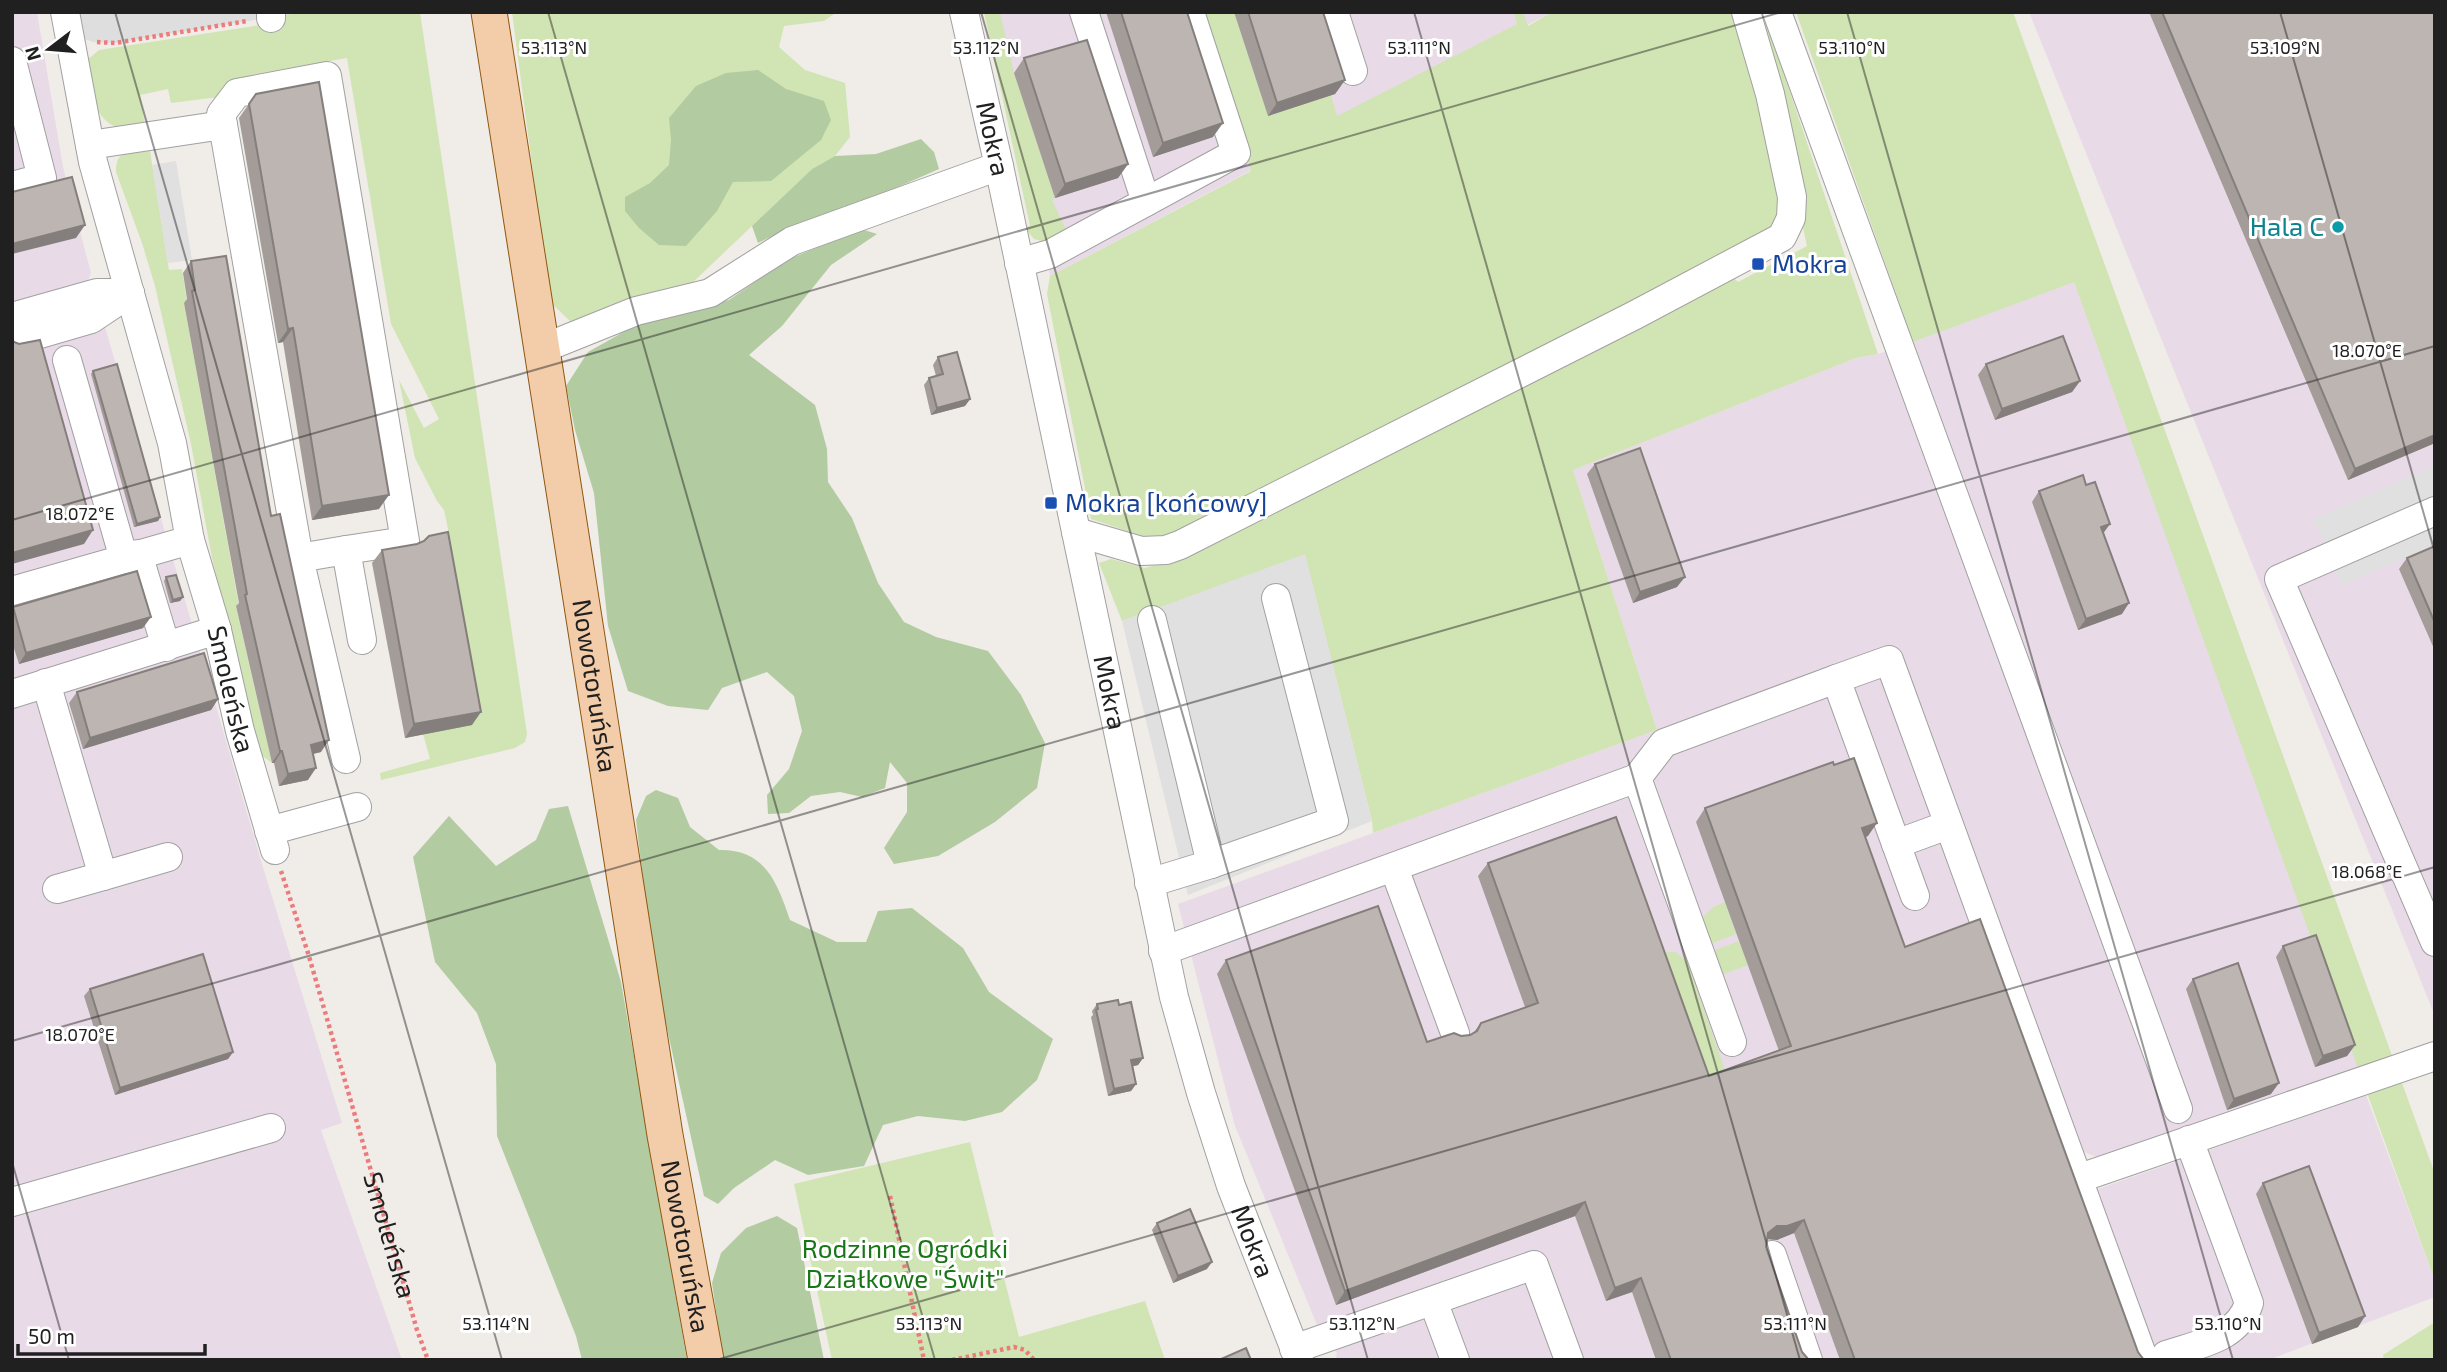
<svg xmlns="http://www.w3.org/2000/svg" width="2447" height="1372" viewBox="0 0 2447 1372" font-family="'Exo 2',sans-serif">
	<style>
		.residential { fill: #dedede }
		.industrial { fill: #e8dbe7 }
		.grass { fill: #d1e4b3 }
		.forest { fill: #b2cba1 }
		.parking { fill: #e0e0e0 }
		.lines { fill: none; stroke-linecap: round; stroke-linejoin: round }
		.minor-casing { stroke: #a1a1a1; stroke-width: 30 }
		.major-casing { stroke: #8e570f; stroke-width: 37 }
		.path { stroke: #ec7c7c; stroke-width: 4.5; stroke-dasharray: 3.5 3.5; stroke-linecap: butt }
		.minor { stroke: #fff; stroke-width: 28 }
		.major { stroke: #f3ccaa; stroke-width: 35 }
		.wall { fill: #a39c98 }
		.shaded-wall { fill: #847f7c }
		.building { fill: #bdb5b1; stroke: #847f7c; stroke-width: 2 }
		.ticks { fill: none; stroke: #202020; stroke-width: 2; stroke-opacity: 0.45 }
		.culture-dot { fill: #0f9aa8; stroke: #fff; stroke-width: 2.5 }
		.transit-dot { fill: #1a4fb4; stroke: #fff; stroke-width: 2.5 }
		.labels { text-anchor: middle; stroke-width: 6; stroke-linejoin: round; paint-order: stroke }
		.street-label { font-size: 26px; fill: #202020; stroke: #fff }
		.culture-label { font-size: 26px; fill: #0d838f; stroke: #fff; text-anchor: end }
		.transit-label { font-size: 26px; fill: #164399; stroke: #fff; text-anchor: start }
		.park-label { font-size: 26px; fill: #197617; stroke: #fff }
		.ticks-label { font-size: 18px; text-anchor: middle; fill: #202020; stroke: #fff; stroke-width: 6; stroke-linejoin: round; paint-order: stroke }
	</style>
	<rect width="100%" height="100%" fill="#f0ece8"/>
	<!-- residential -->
	<polygon class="residential" points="65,12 303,12 115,43 93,42 68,33"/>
	<!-- industrial -->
	<g class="industrial">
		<polygon points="12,12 37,12 63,167 91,273 86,286 97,328 105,327 262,864 342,1123 321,1130 402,1360 12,1360"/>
		<polygon points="998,12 1552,12 1050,276"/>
		<polygon points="2029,12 2435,12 2435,1016"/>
		<polygon points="2074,281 2359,1067 2101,1159 2084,1152 2098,1189 2366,1095 2435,1281 2435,1297 2268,1360 1335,1360 1337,1354 1324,1323 1317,1325 1235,1126 1178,904 1657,730 1573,470 1856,358 1878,354 1913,342"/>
	</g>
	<!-- grass -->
	<g class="grass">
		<path d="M 303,12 L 420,12 L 527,734 L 525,742 L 515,748 L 381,780 L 380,773 L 430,759 L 423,734 L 472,724 L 438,545 L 451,543 L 444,510 L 437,501 L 415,458 L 399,380 L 424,428 L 439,419 L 391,324 L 347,58 L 261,73 L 252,75 L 219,97 L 171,103 L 168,89 L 140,95 L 145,126 C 138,126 130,128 123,128 C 91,125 91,83 87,60 L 99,50 L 273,23 L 286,15 Z"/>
		<polygon points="512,12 837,12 824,21 784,26 779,47 805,70 845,83 850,137 835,156 812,169 691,284 571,322 550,302"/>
		<polygon points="984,12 1000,12 1014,73 1055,198 1052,200 1068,234 1049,243 1034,239 1024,227 1030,226"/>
		<polygon points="1200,12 1234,12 1268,116 1331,95 1337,116 1517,24 1514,12 1523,12 1528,26 1552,12 1738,12 1782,189 1780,223 1768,235 1172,536 1148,538 1091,519 1047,294 1050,276 1251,171"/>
		<polygon points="1756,12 1763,12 1878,354 1856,358 1573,470 1657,730 1373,833 1372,821 1305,555 1122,621 1099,563 1111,559 1145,568 1176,559 1732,276 1738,282 1807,246"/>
		<polygon points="1796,12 2013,12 2435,1174 2435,1281 2074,282 1913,342"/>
		<path d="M 142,148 L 144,152 L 150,151 L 169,270 L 182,269 L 187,302 L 184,303 L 239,606 L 236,607 L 272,763 L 257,752 L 212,558 L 191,444 L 155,286 L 142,243 L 116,172 C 116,152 125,152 142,148 Z"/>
		<polygon points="1725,902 1736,934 1710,944 1701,920 1713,907"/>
		<polygon points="1739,941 1748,965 1721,975 1713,951"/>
		<polygon points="1664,952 1675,952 1687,961 1728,1079 1699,1089 1652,956"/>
		<polygon points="970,1142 1019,1337 1145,1301 1165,1360 832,1360 794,1184"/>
		<polygon points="2435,1322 2435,1360 2384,1360 2383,1355"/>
	</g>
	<!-- forest -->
	<g class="forest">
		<polygon points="758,70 786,89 824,101 831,120 821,140 771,181 733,182 717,211 686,246 659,245 639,228 625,211 625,197 650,183 669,165 671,140 669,118 696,86 726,73"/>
		<polygon points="921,139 934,152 939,169 875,197 795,225 758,243 752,226 812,169 835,156 876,154"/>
		<polygon points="861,229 877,234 831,265 782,326 749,355 815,405 827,449 828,482 852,518 878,583 904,622 936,637 988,651 1021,695 1045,743 1037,788 995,822 938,856 894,864 884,848 907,812 907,783 890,762 885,788 862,797 840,792 811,796 789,813 768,814 767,795 789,769 802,731 794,696 767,672 722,688 708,710 668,706 628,691 608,626 594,493 575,430 566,386 588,352 636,325 729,300 787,260"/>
		<path d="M 656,790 L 678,798 L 690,827 L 719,850 C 765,849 777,882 790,920 L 837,942 L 866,942 L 878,911 L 912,908 L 963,948 L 989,992 L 1053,1039 L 1037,1080 L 1002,1112 L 965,1121 L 918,1116 L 883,1125 L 864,1166 L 808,1175 L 775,1160 L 734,1188 L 718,1204 L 704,1196 L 653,965 L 636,820 L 646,796 Z"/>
		<polygon points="568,806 621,982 687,1360 582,1360 576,1336 497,1136 496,1064 477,1013 435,962 413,857 449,816 496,866 536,840 549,809"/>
		<polygon points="777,1216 797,1228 824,1360 723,1360 712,1283 721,1253 746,1228"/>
	</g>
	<!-- parking -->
	<g class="parking">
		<polygon points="176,161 192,260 168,263 152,165"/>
		<polygon points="2435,466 2435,545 2342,585 2313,519"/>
		<polygon points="1305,554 1372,821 1188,895 1122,621"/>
	</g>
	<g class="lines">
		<defs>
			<g id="minor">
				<path id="s2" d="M 65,12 L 93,162 L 172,443 L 190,540 L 217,630 L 240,731 L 275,850"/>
				<polyline points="271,12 271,18"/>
				<path id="s3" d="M 964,12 L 999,166 L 1174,997 L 1201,1093 L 1231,1186 L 1299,1360"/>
				<polyline points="1084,12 1146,202"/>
				<polyline points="1334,12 1353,71"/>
				<polyline points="1777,12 2178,1109"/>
				<polyline points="12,61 42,178 12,186"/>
				<polyline points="223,125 221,114 237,93 327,76 405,541 346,550"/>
				<polyline points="90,145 223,125 299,558 346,759"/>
				<polyline points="1019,263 1050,254 1236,153 1190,12"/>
				<polyline points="12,317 97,293 130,293"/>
				<polyline points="12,342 91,319 130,293"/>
				<polyline points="543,346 549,346 636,311 710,293 792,241 999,166"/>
				<polyline points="2435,511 2279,579 2435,942"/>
				<polyline points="1076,532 1141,551 1166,550 1180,545 1635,315 1782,237 1791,218 1792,197 1770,94 1746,12"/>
				<polyline points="138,554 166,647"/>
				<polyline points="299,558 346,550 362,640"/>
				<polyline points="124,559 190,540"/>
				<polyline points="12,591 124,559 67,360"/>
				<polyline points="1836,679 1889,660 2144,1360"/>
				<polyline points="46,683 103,876 168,857"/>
				<polyline points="12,694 217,630"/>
				<polyline points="1637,778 1664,743 1836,679 1915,896"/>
				<polyline points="269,831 357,807"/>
				<polyline points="1896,844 1948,825"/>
				<polyline points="1211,864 1334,821 1276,598"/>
				<polyline points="1394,868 1455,1033"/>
				<polyline points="1149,883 1211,864 1152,620"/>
				<polyline points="57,889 103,876"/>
				<polyline points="1163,951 1637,778 1732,1042"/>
				<polyline points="2077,1179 2435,1056"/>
				<polyline points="12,1202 271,1128"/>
				<polyline points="1772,1255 1808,1360"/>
				<polyline points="1433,1301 1455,1360"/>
				<polyline points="1294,1349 1534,1265 1569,1360"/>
				<path d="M 2166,1355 C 2198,1344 2238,1339 2249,1303 L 2189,1140"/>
			</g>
			<g id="major">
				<path id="s4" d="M 489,12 L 665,1135 L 706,1360"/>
			</g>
		</defs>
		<!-- minor casing -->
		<use href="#minor" class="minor-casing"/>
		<!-- major casing -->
		<use href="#major" class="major-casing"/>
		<!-- path -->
		<g class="path">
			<polyline points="97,42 115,43 247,21"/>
			<path id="s1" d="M 281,871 L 308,953 L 417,1330 L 428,1360"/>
			<polyline points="890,1196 924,1360"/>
			<polyline points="952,1360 1014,1347 1025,1350 1034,1360"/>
		</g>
		<!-- minor -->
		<use href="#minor" class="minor"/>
		<!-- major -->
		<use href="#major" class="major"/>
	</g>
	<!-- wall -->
	<g class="wall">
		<polygon points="1106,12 1187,12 1213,137 1153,157"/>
		<polygon points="1234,12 1323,12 1345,80 1335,94 1268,116"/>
		<polygon points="2149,12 2435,12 2435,443 2348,480"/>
		<polygon points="1024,58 1128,164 1118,178 1055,198 1014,73"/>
		<polygon points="256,94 379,509 312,520 283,342 278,343 239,118"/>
		<polygon points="191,261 271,516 321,752 313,754 308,780 279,786 274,763 272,763 236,606 239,603 184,303 187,299 183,273"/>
		<polygon points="938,357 970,399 965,406 931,415 924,385 929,378 936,376 933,365"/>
		<polygon points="1986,364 2080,381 2072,392 1995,420 1978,375"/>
		<polygon points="93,371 160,517 158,521 134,527 91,374"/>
		<polygon points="1595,464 1677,587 1633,603 1587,474"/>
		<polygon points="2039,491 2103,533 2122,614 2078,630 2032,502"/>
		<polygon points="2435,546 2435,651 2399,569 2407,558"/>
		<polygon points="382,550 472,725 405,738 372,563"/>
		<polygon points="166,577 183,597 180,601 170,603 164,581"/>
		<polygon points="13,607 143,628 19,664 12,642"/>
		<polygon points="77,692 218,699 211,710 83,749 69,703"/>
		<polygon points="1705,808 1868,836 1865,837 1905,947 2138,1352 2144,1360 1840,1360 1794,1233 1777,1240 1767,1239 1766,1247 1802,1352 1809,1360 1656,1360 1632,1292 1606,1301 1575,1216 1336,1305 1217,974 1226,960 1427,1042 1461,1036 1470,1035 1474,1032 1481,1023 1525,1007 1478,876 1488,863 1709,1076 1779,1051 1696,822"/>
		<polygon points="2283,946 2355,1045 2347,1056 2315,1067 2276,957"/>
		<polygon points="2193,979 2271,1094 2227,1110 2186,989"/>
		<polygon points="90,989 233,1052 228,1059 115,1095 84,996"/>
		<polygon points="1097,1004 1119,1005 1143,1058 1138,1065 1133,1066 1136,1084 1131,1091 1108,1096 1091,1017 1093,1015 1092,1011"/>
		<polygon points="2263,1183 2365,1316 2358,1327 2312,1344 2256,1194"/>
		<polygon points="1157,1223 1207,1269 1173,1283 1152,1230"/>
	</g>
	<!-- shaded-wall -->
	<g class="shaded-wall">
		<polygon points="1345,80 1335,94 1268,116 1277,103"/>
		<polygon points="1223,123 1213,137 1153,157 1163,143"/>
		<polygon points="1128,164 1118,178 1055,198 1065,184"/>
		<polygon points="85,225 76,238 12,254 12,244"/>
		<polygon points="293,328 283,342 278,343 288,329"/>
		<polygon points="2080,381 2072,392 1995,420 2002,409"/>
		<polygon points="970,399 965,406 931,415 937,408"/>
		<polygon points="2435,435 2435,443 2348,480 2355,469"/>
		<polygon points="389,495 379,509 312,520 322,506"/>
		<polygon points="160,517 158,521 134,527 137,524"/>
		<polygon points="2110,524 2102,535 2101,527"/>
		<polygon points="93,530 84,544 12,564 12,553"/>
		<polygon points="1685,577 1677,587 1633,603 1640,592"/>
		<polygon points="183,597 180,601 170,603 173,600"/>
		<polygon points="2129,603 2122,614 2078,630 2086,619"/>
		<polygon points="151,617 143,628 19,664 26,653"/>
		<polygon points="218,699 211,710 83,749 90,738"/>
		<polygon points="481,712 472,725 405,738 414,724"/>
		<polygon points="329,740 321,752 303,756 311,745"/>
		<polygon points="280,751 282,751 274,763 272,763"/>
		<polygon points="316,768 308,780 279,786 288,774"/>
		<polygon points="1877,823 1868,836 1853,842 1862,828"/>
		<polygon points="2355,1045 2347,1056 2315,1067 2323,1056"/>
		<polygon points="233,1052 228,1059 115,1095 120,1088"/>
		<polygon points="1143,1058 1138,1065 1126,1068 1131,1060"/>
		<polygon points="2279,1083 2271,1094 2227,1110 2234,1099"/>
		<polygon points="1136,1084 1131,1091 1108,1096 1114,1089"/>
		<polygon points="1585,1202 1575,1216 1336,1305 1345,1291"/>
		<polygon points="1804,1220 1794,1233 1777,1240 1767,1239 1758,1247 1768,1233 1777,1226"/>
		<polygon points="1212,1262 1207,1269 1173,1283 1178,1276"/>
		<polygon points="1641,1278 1632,1292 1606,1301 1615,1288"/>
		<polygon points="2365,1316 2358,1327 2312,1344 2319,1333"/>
	</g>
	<!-- building -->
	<g class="building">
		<polygon points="1121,12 1187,12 1223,123 1163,143"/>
		<polygon points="1248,12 1323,12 1345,80 1277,103"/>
		<polygon points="2162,12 2435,12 2435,435 2355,469"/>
		<polygon points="1087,40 1128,164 1065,184 1024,58"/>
		<polygon points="319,82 389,495 322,506 293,328 288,329 249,104 256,94"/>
		<polygon points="72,177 85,225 12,244 12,192"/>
		<polygon points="226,256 271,516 280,514 329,740 311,745 316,768 288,774 282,751 280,751 245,595 247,594 192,291 195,290 191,261"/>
		<polygon points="2063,336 2080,381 2002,409 1986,364"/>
		<polygon points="40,340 93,530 12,553 12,341 19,344"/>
		<polygon points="957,352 970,399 937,408 929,378 943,374 938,357"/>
		<polygon points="117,364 160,517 137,524 93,371"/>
		<polygon points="1640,448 1685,577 1640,592 1595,464"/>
		<polygon points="2083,475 2086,485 2095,482 2110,524 2101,527 2129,603 2086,619 2039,491"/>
		<polygon points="448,532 481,712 414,724 382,550 417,544 424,541 429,536"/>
		<polygon points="2435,546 2435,623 2407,558"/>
		<polygon points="137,571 151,617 26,653 13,607"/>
		<polygon points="176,575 183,597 173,600 166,577"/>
		<polygon points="204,653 218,699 90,738 77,692"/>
		<polygon points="1854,758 1877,823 1862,828 1905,947 1980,919 2138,1352 2144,1360 1855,1360 1804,1220 1787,1226 1777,1226 1768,1233 1766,1247 1802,1352 1809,1360 1671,1360 1641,1278 1615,1288 1585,1202 1345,1291 1226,960 1378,906 1427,1042 1454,1033 1461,1036 1470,1035 1477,1031 1481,1023 1538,1003 1488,863 1616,817 1709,1076 1791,1046 1705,808 1833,762 1834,765"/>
		<polygon points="2316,935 2355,1045 2323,1056 2283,946"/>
		<polygon points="203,954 233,1052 120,1088 90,989"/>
		<polygon points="2238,963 2279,1083 2234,1099 2193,979"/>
		<polygon points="1118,1000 1119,1005 1131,1002 1143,1058 1131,1060 1136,1084 1114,1089 1096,1010 1098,1009 1097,1004"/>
		<polygon points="2309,1166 2365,1316 2319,1333 2263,1183"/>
		<polygon points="1190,1209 1212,1262 1178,1276 1157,1223"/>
		<polygon points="1246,1348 1251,1360 1219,1360"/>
	</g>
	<!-- ticks -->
	<path class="ticks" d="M 115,12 L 502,1360M 548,12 L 935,1360M 981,12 L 1368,1360M 1414,12 L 1800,1360M 1847,12 L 2233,1360M 2280,12 L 2435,553M 12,520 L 1782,12M 12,1041 L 2435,346M 12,1162 L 69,1360M 716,1360 L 2435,867"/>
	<!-- markers -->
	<circle class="culture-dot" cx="2338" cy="227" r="7"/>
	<g class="transit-dot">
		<rect x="1751" y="257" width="14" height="14" rx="3.5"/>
		<rect x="1044" y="496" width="14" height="14" rx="3.5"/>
	</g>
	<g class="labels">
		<!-- street labels -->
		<g class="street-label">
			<text dy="9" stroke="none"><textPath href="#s3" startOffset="130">Mokra</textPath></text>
			<text dy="9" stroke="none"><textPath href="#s4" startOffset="682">Nowotoruńska</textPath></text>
			<text dy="9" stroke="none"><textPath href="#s2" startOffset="698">Smoleńska</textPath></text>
			<text dy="9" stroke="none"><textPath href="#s3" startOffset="696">Mokra</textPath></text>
			<text dy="9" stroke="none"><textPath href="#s1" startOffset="380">Smoleńska</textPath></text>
			<text dy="9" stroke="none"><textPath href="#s3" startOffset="1264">Mokra</textPath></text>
			<text dy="9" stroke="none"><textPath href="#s4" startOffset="1250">Nowotoruńska</textPath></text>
		</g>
		<!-- culture labels -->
		<g class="culture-label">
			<text x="2324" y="236">Hala C</text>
		</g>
		<!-- transit labels -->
		<g class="transit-label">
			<text x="1772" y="273">Mokra</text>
			<text x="1065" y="512">Mokra [końcowy]</text>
		</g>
		<!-- park labels -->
		<g class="park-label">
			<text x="905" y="1258">Rodzinne Ogródki<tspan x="905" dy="30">Działkowe "Świt"</tspan></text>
		</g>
	</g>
	<g class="ticks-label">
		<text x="554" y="54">53.113°N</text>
		<text x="986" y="54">53.112°N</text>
		<text x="1419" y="54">53.111°N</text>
		<text x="1852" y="54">53.110°N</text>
		<text x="2285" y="54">53.109°N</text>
		<text x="2367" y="357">18.070°E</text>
		<text x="80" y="520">18.072°E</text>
		<text x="2367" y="878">18.068°E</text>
		<text x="80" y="1041">18.070°E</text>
		<text x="496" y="1330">53.114°N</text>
		<text x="929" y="1330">53.113°N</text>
		<text x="1362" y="1330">53.112°N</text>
		<text x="1795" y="1330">53.111°N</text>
		<text x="2228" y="1330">53.110°N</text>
	</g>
	<!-- border -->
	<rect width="2447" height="1372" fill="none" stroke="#202020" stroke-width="28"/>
	<!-- north arrow -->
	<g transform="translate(49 49) rotate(254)" stroke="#ffffff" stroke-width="5" paint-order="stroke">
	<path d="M0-5L12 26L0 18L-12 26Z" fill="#202020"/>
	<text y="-10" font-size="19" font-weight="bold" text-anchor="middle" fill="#202020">N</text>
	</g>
	<!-- scale -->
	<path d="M18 1344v10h187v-10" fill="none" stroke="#202020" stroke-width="3.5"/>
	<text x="28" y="1344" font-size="21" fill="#202020" stroke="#ffffff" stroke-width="5" paint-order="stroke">50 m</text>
</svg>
